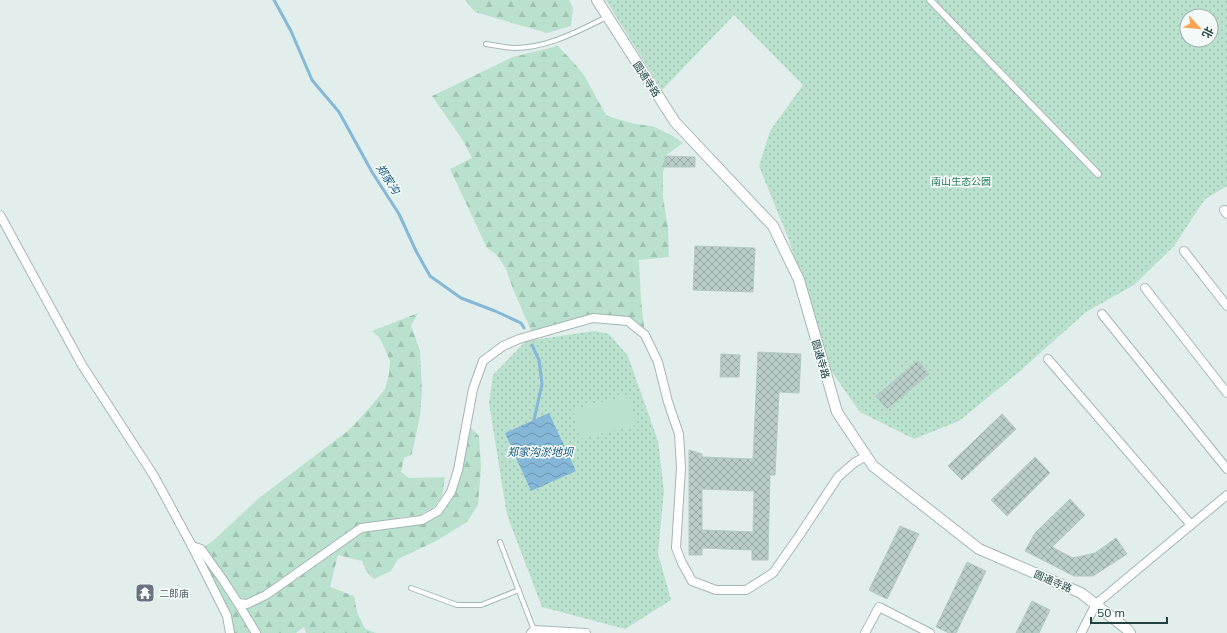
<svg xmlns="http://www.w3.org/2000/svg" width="1227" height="633" viewBox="0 0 1227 633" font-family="Mulish,'Noto Sans SC',sans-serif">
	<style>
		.forest { fill: url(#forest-firs) }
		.park { fill: url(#park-dots); fill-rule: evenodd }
		.garden { fill: #b9e1cd }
		.water { fill: url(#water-waves) }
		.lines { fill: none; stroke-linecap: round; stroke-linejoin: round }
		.stream { stroke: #85b8d8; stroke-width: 3 }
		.building { fill: url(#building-cross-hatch); stroke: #b4c8c5; fill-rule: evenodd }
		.service-casing { stroke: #a4b7b4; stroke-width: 6 }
		.pedestrian-casing { stroke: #a4b7b4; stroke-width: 8 }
		.minor-casing { stroke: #a4b7b4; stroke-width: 10 }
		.tertiary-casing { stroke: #a4b7b4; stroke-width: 12 }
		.service { stroke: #fff; stroke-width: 4 }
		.pedestrian { stroke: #fff; stroke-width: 6 }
		.minor { stroke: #fff; stroke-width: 8 }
		.tertiary { stroke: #fff; stroke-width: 10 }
		.labels { text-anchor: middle; stroke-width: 3.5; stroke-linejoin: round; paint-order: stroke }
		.street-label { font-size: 10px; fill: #204140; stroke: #f3faf8 }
		.park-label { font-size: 10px; fill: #267c5c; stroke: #f3faf8 }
		.worship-label { font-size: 10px; fill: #5b616d; stroke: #f3faf8; text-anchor: start }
		.water-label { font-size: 11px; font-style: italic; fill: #135684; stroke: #f3faf8 }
	</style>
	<defs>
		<pattern id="forest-firs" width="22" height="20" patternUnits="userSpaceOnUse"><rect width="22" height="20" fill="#b9e1cd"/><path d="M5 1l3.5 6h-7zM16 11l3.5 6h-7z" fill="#9fc2b1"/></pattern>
		<pattern id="park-dots" width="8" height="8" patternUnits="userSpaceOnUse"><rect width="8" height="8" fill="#b9e1cd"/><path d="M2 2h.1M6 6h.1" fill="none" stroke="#9fc2b1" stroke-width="1.8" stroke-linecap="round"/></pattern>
		<pattern id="water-waves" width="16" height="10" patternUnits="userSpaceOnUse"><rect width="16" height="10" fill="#85b8d8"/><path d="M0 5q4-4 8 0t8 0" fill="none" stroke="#6c97b1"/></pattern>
		<pattern id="building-cross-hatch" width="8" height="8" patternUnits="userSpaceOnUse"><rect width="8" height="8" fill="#baccc8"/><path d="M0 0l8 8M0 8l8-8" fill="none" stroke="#97a7a4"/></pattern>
	</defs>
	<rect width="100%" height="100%" fill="#e2eeeb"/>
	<!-- forest -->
	<g class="forest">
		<polygon points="465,0 569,0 573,8 571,26 547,33 475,12"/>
		<path d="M 558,46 C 567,56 578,66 585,77 C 593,90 599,104 607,116 L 635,124 L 652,126 L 671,135 L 683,143 L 665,156 L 665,167 L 663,172 L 663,197 L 668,228 L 669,257 L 639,260 L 641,300 L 645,335 L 628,321 L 593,318 L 533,335 L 513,289 L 506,269 L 497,255 L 487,248 L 450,169 L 472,158 L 464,142 L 432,96 L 513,57 Z"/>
		<polygon points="418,313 411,326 416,339 420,351 422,392 420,415 412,454 404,458 401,472 409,478 445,477 442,496 434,507 420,515 402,517 366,527 422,520 438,511 451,492 467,424 479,436 481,467 478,505 467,522 436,541 398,559 391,571 374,579 366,571 362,561 338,555 330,587 354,596 357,612 365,629 376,633 306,633 304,627 296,633 230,633 192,546 201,549 214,540 259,498 349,430 372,405 385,389 389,374 390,361 380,338 372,331"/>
	</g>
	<!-- park -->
	<g class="park">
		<path d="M 606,0 L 1227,0 L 1227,186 L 1205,199 L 1174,246 L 1134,285 L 1086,312 L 1019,372 L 959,421 L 914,439 L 860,412 L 829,368 L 789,240 L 759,166 L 770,131 L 803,85 L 734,15 L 662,90 ZM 1187,16 L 1211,16 L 1211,40 L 1187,40 Z"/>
		<polygon points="594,331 609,334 628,356 658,441 664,491 658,553 671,600 625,629 542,607 507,515 489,403 493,375 526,341"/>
	</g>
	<!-- garden -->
	<polygon class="garden" points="629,395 636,425 580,439 573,409"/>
	<!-- water -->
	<polygon class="water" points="549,413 576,471 531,491 505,433"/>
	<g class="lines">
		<!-- stream -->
		<g class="stream">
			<polyline points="274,0 291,31 312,80 339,112 372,172 399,214 416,251 430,276 461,298 495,311 521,323 524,328"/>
			<polyline points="532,345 539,360 542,384 534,420"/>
		</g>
	</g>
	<!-- building -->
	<g class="building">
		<polygon points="665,156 695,157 695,167 665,167"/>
		<polygon points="695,246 755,248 753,292 693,290"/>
		<path d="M 758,352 L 801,354 L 799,393 L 779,392 L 775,475 L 770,475 L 768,560 L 752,560 L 752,550 L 702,548 L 702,555 L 689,555 L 689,450 L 702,454 L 702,457 L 753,459 ZM 702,489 L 754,491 L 753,532 L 702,530 Z"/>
		<polygon points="721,354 740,355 739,377 720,377"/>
		<polygon points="918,361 929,374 887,409 876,396"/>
		<polygon points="1002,414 1016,429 962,480 948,466"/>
		<polygon points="1035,457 1050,473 1007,516 991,500"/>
		<polygon points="1070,499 1085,515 1052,547 1073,558 1095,553 1116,538 1127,554 1093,576 1074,576 1025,551 1035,533"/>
		<polygon points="900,526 919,534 887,599 869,590"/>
		<polygon points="967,562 986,571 956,633 949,633 936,627"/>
		<polygon points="1032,601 1050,610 1039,633 1016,633"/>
	</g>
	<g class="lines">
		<defs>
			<g id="service">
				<path d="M 486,44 C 495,45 505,48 514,48 C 548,48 578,31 607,17"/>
				<polyline points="500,542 534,630"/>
				<polyline points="411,588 457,605 481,605 519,590"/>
			</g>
			<polyline id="pedestrian" points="930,0 1098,174"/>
			<g id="minor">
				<polyline points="1224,210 1227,214"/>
				<polyline points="0,215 82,365 154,476 192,546 227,616 230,633"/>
				<polyline points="1184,251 1227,306"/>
				<polyline points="1145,288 1227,393"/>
				<polyline points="1102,314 1227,469"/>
				<polyline points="1048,359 1191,525"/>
				<polyline points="192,546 201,549 223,580 238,603 247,604 266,595 361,528 422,520 438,511 451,492 458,470 473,389 483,361 503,346 519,339 593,318 628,321 645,335 658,362 668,402 679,434 681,468 676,548 682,563 692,581 716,590 746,590 773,573 799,536 838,477 854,463 866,456"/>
				<polyline points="238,603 256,633"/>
				<polyline points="531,633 534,630 586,633"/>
				<polyline points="865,633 879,607 930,633"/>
				<polyline points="1081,633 1096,604 1227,495"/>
			</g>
			<polyline id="tertiary" points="597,0 675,122 773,226 799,280 837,412 873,466 979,549 1081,593 1128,630 1130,633"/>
		</defs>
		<!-- service casing -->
		<use href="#service" class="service-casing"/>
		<!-- pedestrian casing -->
		<use href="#pedestrian" class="pedestrian-casing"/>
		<!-- minor casing -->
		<use href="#minor" class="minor-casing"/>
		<!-- tertiary casing -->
		<use href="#tertiary" class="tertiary-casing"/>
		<!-- service -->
		<use href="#service" class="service"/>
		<!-- pedestrian -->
		<use href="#pedestrian" class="pedestrian"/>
		<!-- minor -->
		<use href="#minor" class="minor"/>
		<!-- tertiary -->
		<use href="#tertiary" class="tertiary"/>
	</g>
	<!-- icons -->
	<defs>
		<symbol id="temple-square" viewBox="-11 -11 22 22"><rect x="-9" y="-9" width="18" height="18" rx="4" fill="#6b7280" stroke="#f3faf8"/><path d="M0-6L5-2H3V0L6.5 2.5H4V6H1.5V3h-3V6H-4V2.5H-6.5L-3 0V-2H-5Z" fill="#fff"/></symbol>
	</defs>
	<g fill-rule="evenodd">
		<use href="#temple-square" x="134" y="582" width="22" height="22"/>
	</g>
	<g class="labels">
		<!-- street labels -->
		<g class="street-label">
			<text transform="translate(647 79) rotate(57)" y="4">圆通寺路</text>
			<text transform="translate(821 359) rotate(74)" y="4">圆通寺路</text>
			<text transform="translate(1053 581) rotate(23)" y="4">圆通寺路</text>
		</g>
		<!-- park labels -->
		<g class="park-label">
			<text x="961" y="185">南山生态公园</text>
		</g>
		<!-- worship labels -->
		<g class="worship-label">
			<text x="159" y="597">二郎庙</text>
		</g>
		<!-- water labels -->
		<g class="water-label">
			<text transform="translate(388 179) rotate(57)" y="4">郑家沟</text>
			<text x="540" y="456">郑家沟淤地坝</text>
		</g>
	</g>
	<!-- north arrow -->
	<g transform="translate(1199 28) rotate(117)"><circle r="19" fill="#f3faf8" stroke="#9fb0ae"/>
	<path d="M0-3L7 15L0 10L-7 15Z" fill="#ffa44f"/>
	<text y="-6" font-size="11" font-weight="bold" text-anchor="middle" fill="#204140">北</text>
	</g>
	<!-- scale -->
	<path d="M1091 617v6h76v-6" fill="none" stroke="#204140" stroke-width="2"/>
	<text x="1097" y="617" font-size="12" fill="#204140" stroke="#f3faf8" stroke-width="3" paint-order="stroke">50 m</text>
</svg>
